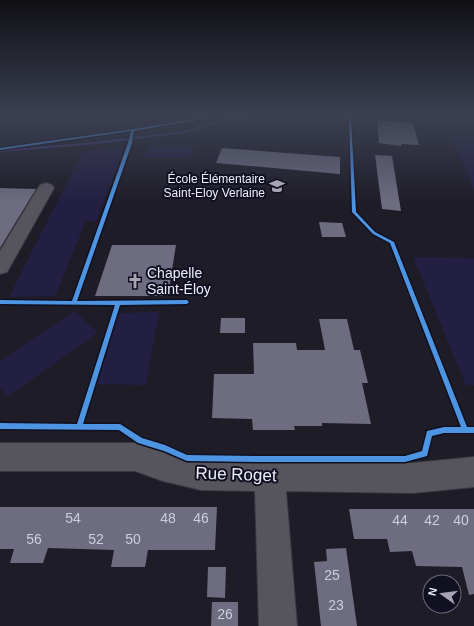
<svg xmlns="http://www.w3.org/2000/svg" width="474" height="626" viewBox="0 0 474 626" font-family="Helvetica,sans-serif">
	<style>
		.green { fill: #231f42 }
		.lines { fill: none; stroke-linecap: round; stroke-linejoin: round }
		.stream { fill: #413979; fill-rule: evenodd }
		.building { fill: #6e6c80 }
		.minor-casing { stroke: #3a3942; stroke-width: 2 }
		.path-far2 { stroke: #56565d; stroke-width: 1.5; stroke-dasharray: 1.5 2; stroke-linecap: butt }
		.path-far1 { stroke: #56565d; stroke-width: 2; stroke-dasharray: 1.5 2.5; stroke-linecap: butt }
		.path { stroke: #56565d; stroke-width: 3; stroke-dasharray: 2 3.5; stroke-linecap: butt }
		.minor { fill: #56555d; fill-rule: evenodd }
		.cycleway-casing { stroke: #111021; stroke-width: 3 }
		.cycleway { fill: #4d94e3; fill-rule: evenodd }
		.labels { text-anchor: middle; stroke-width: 4; stroke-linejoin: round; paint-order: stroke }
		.far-poi-label { font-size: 12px; fill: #ededfa; stroke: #111021; text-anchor: end }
		.poi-label { font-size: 14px; fill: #ededfa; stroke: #111021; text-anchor: start }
		.near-number-label { font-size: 14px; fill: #cdcddc }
		.near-street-label { font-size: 17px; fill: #ededfa; stroke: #111021 }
	</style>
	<rect width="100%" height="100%" fill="#1e1d27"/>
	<!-- green -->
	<g class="green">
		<polygon points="451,135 474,137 474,190"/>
		<polygon points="149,145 193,145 191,158 144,158"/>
		<polygon points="124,148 96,221 86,221 55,296 9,297 83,151"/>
		<polygon points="413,257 474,258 474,385 466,385"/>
		<polygon points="75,311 98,333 7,397 0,388 0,361"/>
		<polygon points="159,312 146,385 97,384 119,313"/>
	</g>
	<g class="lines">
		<!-- stream -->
		<polygon class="stream" points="250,116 258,116 256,117 223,121 184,133 96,144 0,152 0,150 96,142 184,131 223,119"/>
	</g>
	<!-- building -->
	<g class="building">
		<polygon points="377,120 413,123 419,145 402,144 401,146 379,143"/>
		<polygon points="222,148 340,157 340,174 216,163"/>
		<polygon points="375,155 392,156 401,211 382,209"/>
		<polygon points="0,188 36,189 0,248"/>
		<polygon points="319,222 342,223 346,237 322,237"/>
		<polygon points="112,245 176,245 168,296 95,296"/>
		<polygon points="221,318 245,318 245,333 220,333"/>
		<polygon points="319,319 347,319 354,350 360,350 368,383 362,383 371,424 322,423 322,426 294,426 295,430 253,430 252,419 212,418 214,374 254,374 253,343 296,343 297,350 325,350"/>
		<polygon points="0,507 217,507 215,550 148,550 145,567 111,567 114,550 48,548 43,563 10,563 14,549 0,549"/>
		<polygon points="349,509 474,509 474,594 469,595 462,567 416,566 412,551 390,552 387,539 354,539"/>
		<polygon points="346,548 357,626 321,626 314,562 327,561 326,549"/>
		<polygon points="208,567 226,567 225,598 207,597"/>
		<polygon points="212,602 238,602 238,626 211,626"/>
	</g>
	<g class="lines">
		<defs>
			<g id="minor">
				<polygon points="46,183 52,185 54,188 7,272 0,274 0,251 38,188 40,185"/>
				<polygon points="0,443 135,443 163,451 201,460 413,463 474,457 474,487 413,493 286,491 297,626 259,626 255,491 201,490 163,481 135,471 0,471"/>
			</g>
		</defs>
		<!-- minor casing -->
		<use href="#minor" class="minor-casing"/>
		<!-- path-far2 -->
		<polyline class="path-far2" points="111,197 132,135"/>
		<!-- path-far1 -->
		<g class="path-far1">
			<polyline points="0,302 74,303 111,196"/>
			<polyline points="74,303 118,303"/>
			<polyline points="118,303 187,302"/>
		</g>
		<!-- path -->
		<g class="path">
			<polyline points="7,302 74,302"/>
			<polyline points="74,303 118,303 79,427"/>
			<polyline points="118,303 180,302"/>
		</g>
		<!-- minor -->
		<use href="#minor" class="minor"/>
		<defs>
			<polygon id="cycleway" points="214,116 219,116 134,131 132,143 77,301 187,300 189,302 187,304 120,305 83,424 120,424 142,438 165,445 187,455 256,456 405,456 422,451 427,431 444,427 461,427 390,243 373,234 352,212 349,116 351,116 356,212 375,232 394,242 467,427 474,427 474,433 444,433 432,436 427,456 405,462 256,462 187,461 164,451 138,443 119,430 0,429 0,423 77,424 115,305 0,304 0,300 72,301 128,143 131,131 0,150 0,148 133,129"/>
		</defs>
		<!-- cycleway casing -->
		<use href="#cycleway" class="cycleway-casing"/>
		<!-- cycleway -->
		<use href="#cycleway" class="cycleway"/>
	</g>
	<!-- sky -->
	<linearGradient id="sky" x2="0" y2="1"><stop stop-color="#101015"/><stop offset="0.57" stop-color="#3b4052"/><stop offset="1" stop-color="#3b4052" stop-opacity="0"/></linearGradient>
	<rect width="474" height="203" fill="url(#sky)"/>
	<!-- icons -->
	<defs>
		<symbol id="school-bare" viewBox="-9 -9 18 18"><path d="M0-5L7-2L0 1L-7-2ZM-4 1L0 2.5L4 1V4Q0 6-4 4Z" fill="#a5a4b0" stroke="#111021" stroke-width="2.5" paint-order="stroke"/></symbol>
		<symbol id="church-bare" viewBox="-9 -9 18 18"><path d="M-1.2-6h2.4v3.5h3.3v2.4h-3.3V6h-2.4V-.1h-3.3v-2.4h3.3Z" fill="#a5a4b0" stroke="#111021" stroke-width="2.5" paint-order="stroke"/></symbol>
	</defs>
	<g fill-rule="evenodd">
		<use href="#school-bare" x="266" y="175" width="22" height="22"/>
		<use href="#church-bare" x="124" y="270" width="22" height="22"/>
	</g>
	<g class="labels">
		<!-- far-poi labels -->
		<g class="far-poi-label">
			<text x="265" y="183">École Élémentaire<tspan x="265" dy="14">Saint-Eloy Verlaine</tspan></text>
		</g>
		<!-- poi labels -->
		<g class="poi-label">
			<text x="147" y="278">Chapelle<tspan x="147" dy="16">Saint-Éloy</tspan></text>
		</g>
		<!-- near-number labels -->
		<g class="near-number-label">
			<text x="73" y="523">54</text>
			<text x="168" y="523">48</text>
			<text x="201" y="523">46</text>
			<text x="400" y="525">44</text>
			<text x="432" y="525">42</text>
			<text x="461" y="525">40</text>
			<text x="34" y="544">56</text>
			<text x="96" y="544">52</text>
			<text x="133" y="544">50</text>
			<text x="332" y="580">25</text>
			<text x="336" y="610">23</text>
			<text x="225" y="619">26</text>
		</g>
		<!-- near-street labels -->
		<g class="near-street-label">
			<text transform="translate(236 474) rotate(2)" y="6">Rue Roget</text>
		</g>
	</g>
	<!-- north arrow -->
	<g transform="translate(442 594) rotate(284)"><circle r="19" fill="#111021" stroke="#696878"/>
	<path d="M0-3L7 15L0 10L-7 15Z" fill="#a5a4b0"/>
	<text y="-6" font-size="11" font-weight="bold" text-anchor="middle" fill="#ededfa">N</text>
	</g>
</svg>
